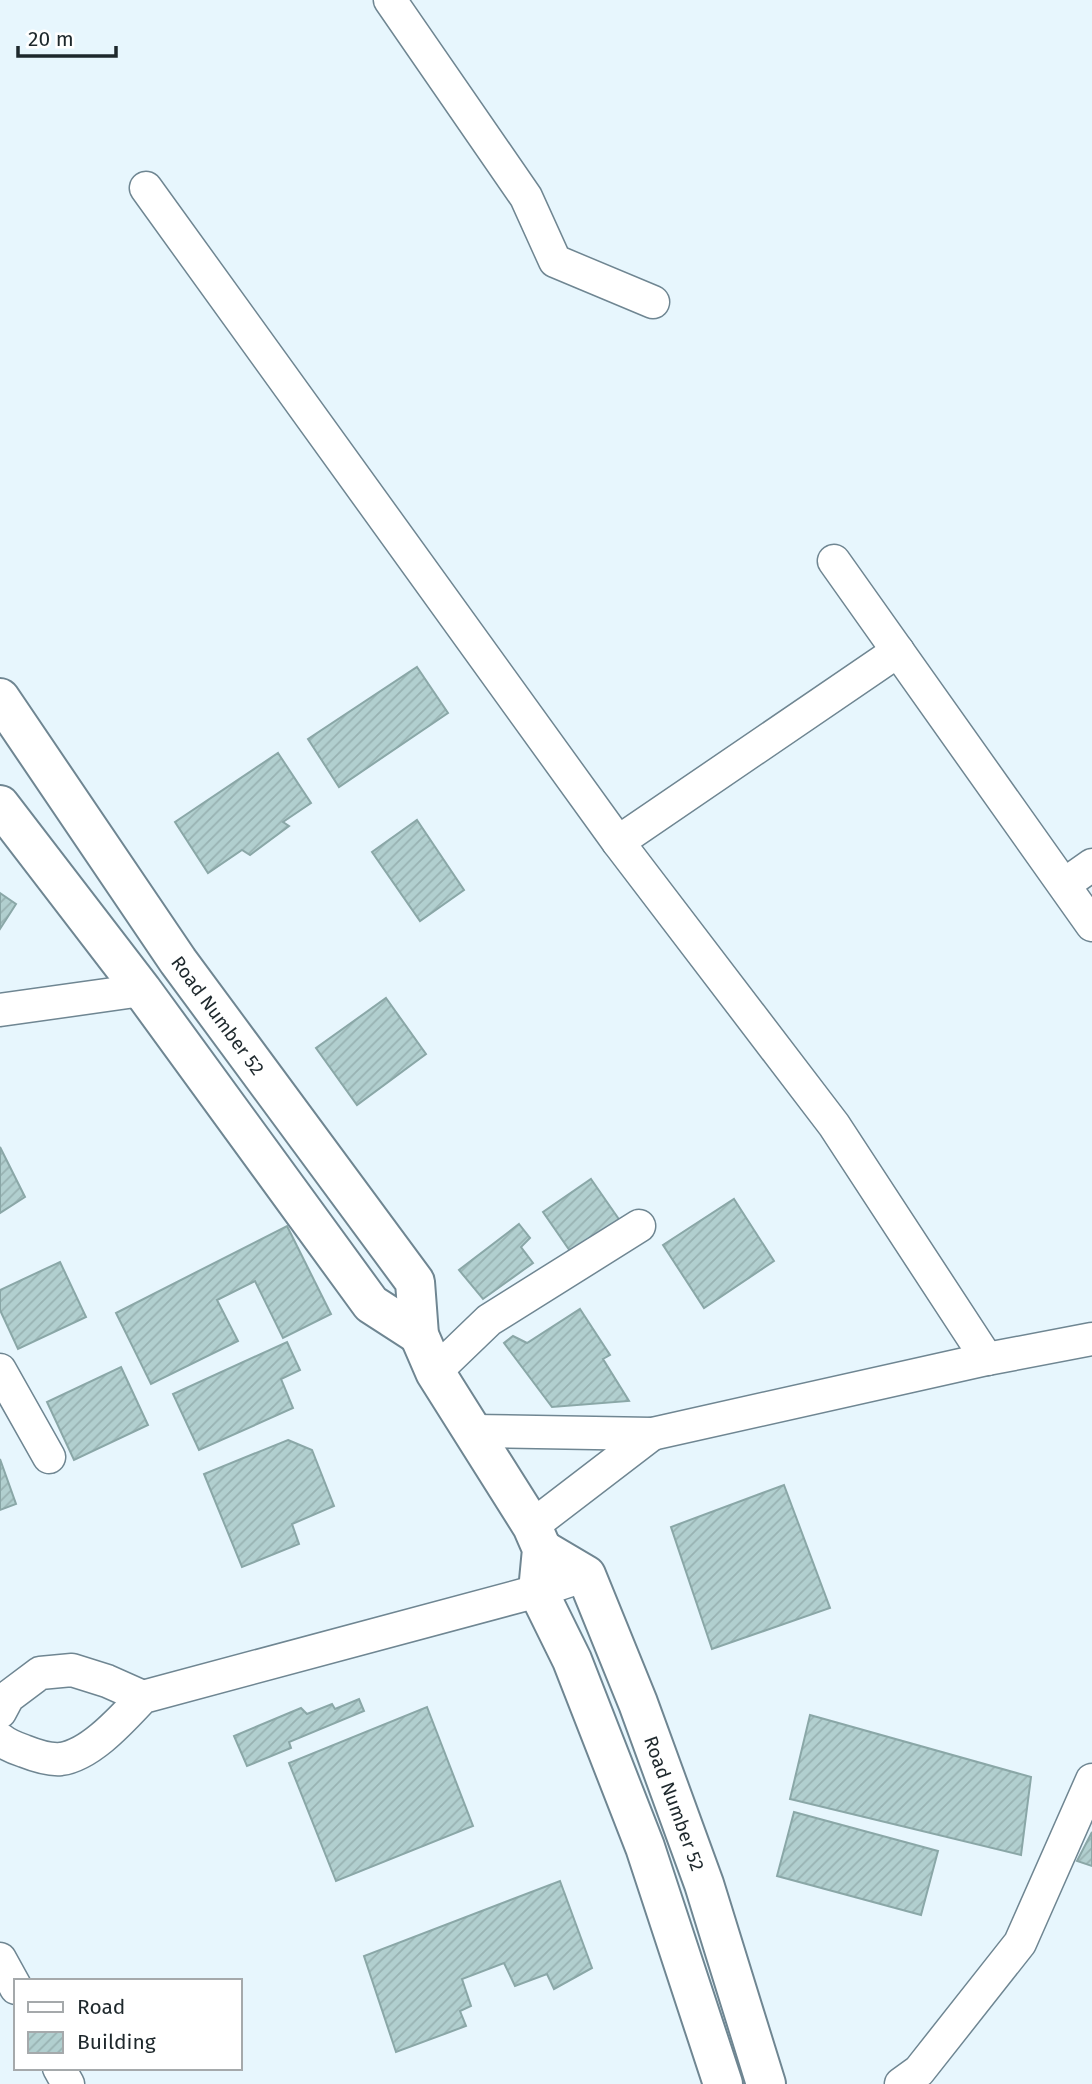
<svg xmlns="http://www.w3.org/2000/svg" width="1092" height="2084" viewBox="0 0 1092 2084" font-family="'Fira Sans',sans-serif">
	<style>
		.building { fill: url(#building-hatch); stroke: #8aa7a7; stroke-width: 2 }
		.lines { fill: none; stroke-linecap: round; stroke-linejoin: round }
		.street-casing { stroke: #6f8692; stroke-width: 35 }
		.secondary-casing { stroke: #6f8692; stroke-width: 42 }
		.street { stroke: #fff; stroke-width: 32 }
		.secondary { stroke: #fff; stroke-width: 38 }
		.labels { text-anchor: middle; stroke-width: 5; stroke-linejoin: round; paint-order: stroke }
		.street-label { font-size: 19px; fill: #1e282c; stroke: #fff }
	</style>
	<defs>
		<pattern id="building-hatch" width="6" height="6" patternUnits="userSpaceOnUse" patternTransform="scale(1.75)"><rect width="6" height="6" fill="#b1cfcf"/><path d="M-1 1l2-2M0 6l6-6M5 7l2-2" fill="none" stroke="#98b2b2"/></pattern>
	</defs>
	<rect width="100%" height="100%" fill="#e7f6fd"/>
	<!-- building -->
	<g class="building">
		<polygon points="417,667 448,713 339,787 308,739"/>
		<polygon points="278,753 311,803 283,822 289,826 250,855 242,850 208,873 175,822"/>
		<polygon points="417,820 464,890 420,921 372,852"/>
		<polygon points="0,893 16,904 0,929"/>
		<polygon points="386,998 426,1054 357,1105 316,1048"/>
		<polygon points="0,1147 25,1197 0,1213"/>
		<polygon points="591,1179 625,1228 577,1261 543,1212"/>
		<polygon points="734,1199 774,1261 704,1308 663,1245"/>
		<polygon points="519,1224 530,1238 521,1247 533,1263 483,1299 459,1270"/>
		<polygon points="287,1226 331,1314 283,1338 255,1281 217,1300 238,1341 151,1384 116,1313"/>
		<polygon points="60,1262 86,1317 18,1349 0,1310 0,1290"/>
		<polygon points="580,1309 610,1355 603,1359 629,1401 552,1407 504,1343 513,1336 527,1343"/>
		<polygon points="287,1342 300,1370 281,1379 293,1408 199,1450 173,1394"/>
		<polygon points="121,1367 148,1425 74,1460 47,1402"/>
		<polygon points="288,1440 312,1450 334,1506 292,1524 299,1544 242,1567 204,1474"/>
		<polygon points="0,1459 16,1504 0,1510"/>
		<polygon points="784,1485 830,1608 712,1649 671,1527"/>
		<polygon points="359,1699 364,1711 289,1742 291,1748 247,1766 234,1736 301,1708 307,1714 332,1704 335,1709"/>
		<polygon points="427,1707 473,1826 336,1881 289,1763"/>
		<polygon points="810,1715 1031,1777 1021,1855 790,1799"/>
		<polygon points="794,1812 938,1851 921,1915 777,1876"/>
		<polygon points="1092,1832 1092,1866 1077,1861"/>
		<polygon points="560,1881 592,1968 554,1989 547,1974 515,1986 504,1963 462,1979 471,2006 460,2011 466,2026 396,2052 364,1956"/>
	</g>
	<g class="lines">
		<defs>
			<g id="street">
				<polyline points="390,0 526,197 555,261 653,302"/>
				<polyline points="146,188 618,842 834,1125 987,1359"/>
				<polyline points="834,561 1092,925"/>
				<polyline points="618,842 898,651"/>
				<polyline points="1065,884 1092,865"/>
				<polyline points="0,1010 142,990"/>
				<polyline points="0,1370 49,1457"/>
				<polyline points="435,1372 489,1320 639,1226"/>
				<polyline points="473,1431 652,1434 987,1359 1092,1339"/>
				<polyline points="532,1526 652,1434"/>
				<polyline points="0,1712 8,1697 40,1673 72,1670 107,1681 143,1697"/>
				<path d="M 0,1739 C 7,1745 15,1748 24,1751 C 34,1755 50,1760 61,1759 C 91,1755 123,1718 143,1697 L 538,1591 L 586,1575"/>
				<polyline points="0,1959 16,1988"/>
				<polyline points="59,2068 68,2084"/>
				<polyline points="901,2084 919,2071 1020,1943 1092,1780"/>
			</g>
			<g id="secondary">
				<path id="s1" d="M 0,698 L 178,961 L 415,1282 L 419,1335 L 435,1372 L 532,1526 L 542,1549 L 538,1591 L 572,1660 L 645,1847 L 723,2084"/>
				<polyline points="0,805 142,990 371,1304 419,1335"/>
				<path id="s2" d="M 542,1549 L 586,1575 L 638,1703 L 704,1884 L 766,2084"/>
			</g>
		</defs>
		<!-- street casing -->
		<use href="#street" class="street-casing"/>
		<!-- secondary casing -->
		<use href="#secondary" class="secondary-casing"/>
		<!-- street -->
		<use href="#street" class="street"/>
		<!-- secondary -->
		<use href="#secondary" class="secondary"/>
	</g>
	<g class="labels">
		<!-- street labels -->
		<g class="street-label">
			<text dy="7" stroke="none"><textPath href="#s1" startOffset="385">Road Number 52</textPath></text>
			<text dy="7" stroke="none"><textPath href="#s2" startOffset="296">Road Number 52</textPath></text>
		</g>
	</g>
	<!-- legend -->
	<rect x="14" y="1979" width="228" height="91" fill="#ffffff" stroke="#a5a9ab" stroke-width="2"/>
	<rect x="28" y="2002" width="35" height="10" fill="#ffffff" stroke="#a5a9ab" stroke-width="2"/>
	<text x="77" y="2014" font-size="21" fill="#1e282c">Road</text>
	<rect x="28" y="2032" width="35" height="21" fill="url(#building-hatch)" stroke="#a5a9ab" stroke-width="2"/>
	<text x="77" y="2049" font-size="21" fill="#1e282c">Building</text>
	<!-- scale -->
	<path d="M18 46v10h98v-10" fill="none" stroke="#1e282c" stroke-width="3.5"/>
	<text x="28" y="46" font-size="21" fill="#1e282c" stroke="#ffffff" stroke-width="5" paint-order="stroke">20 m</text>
</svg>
